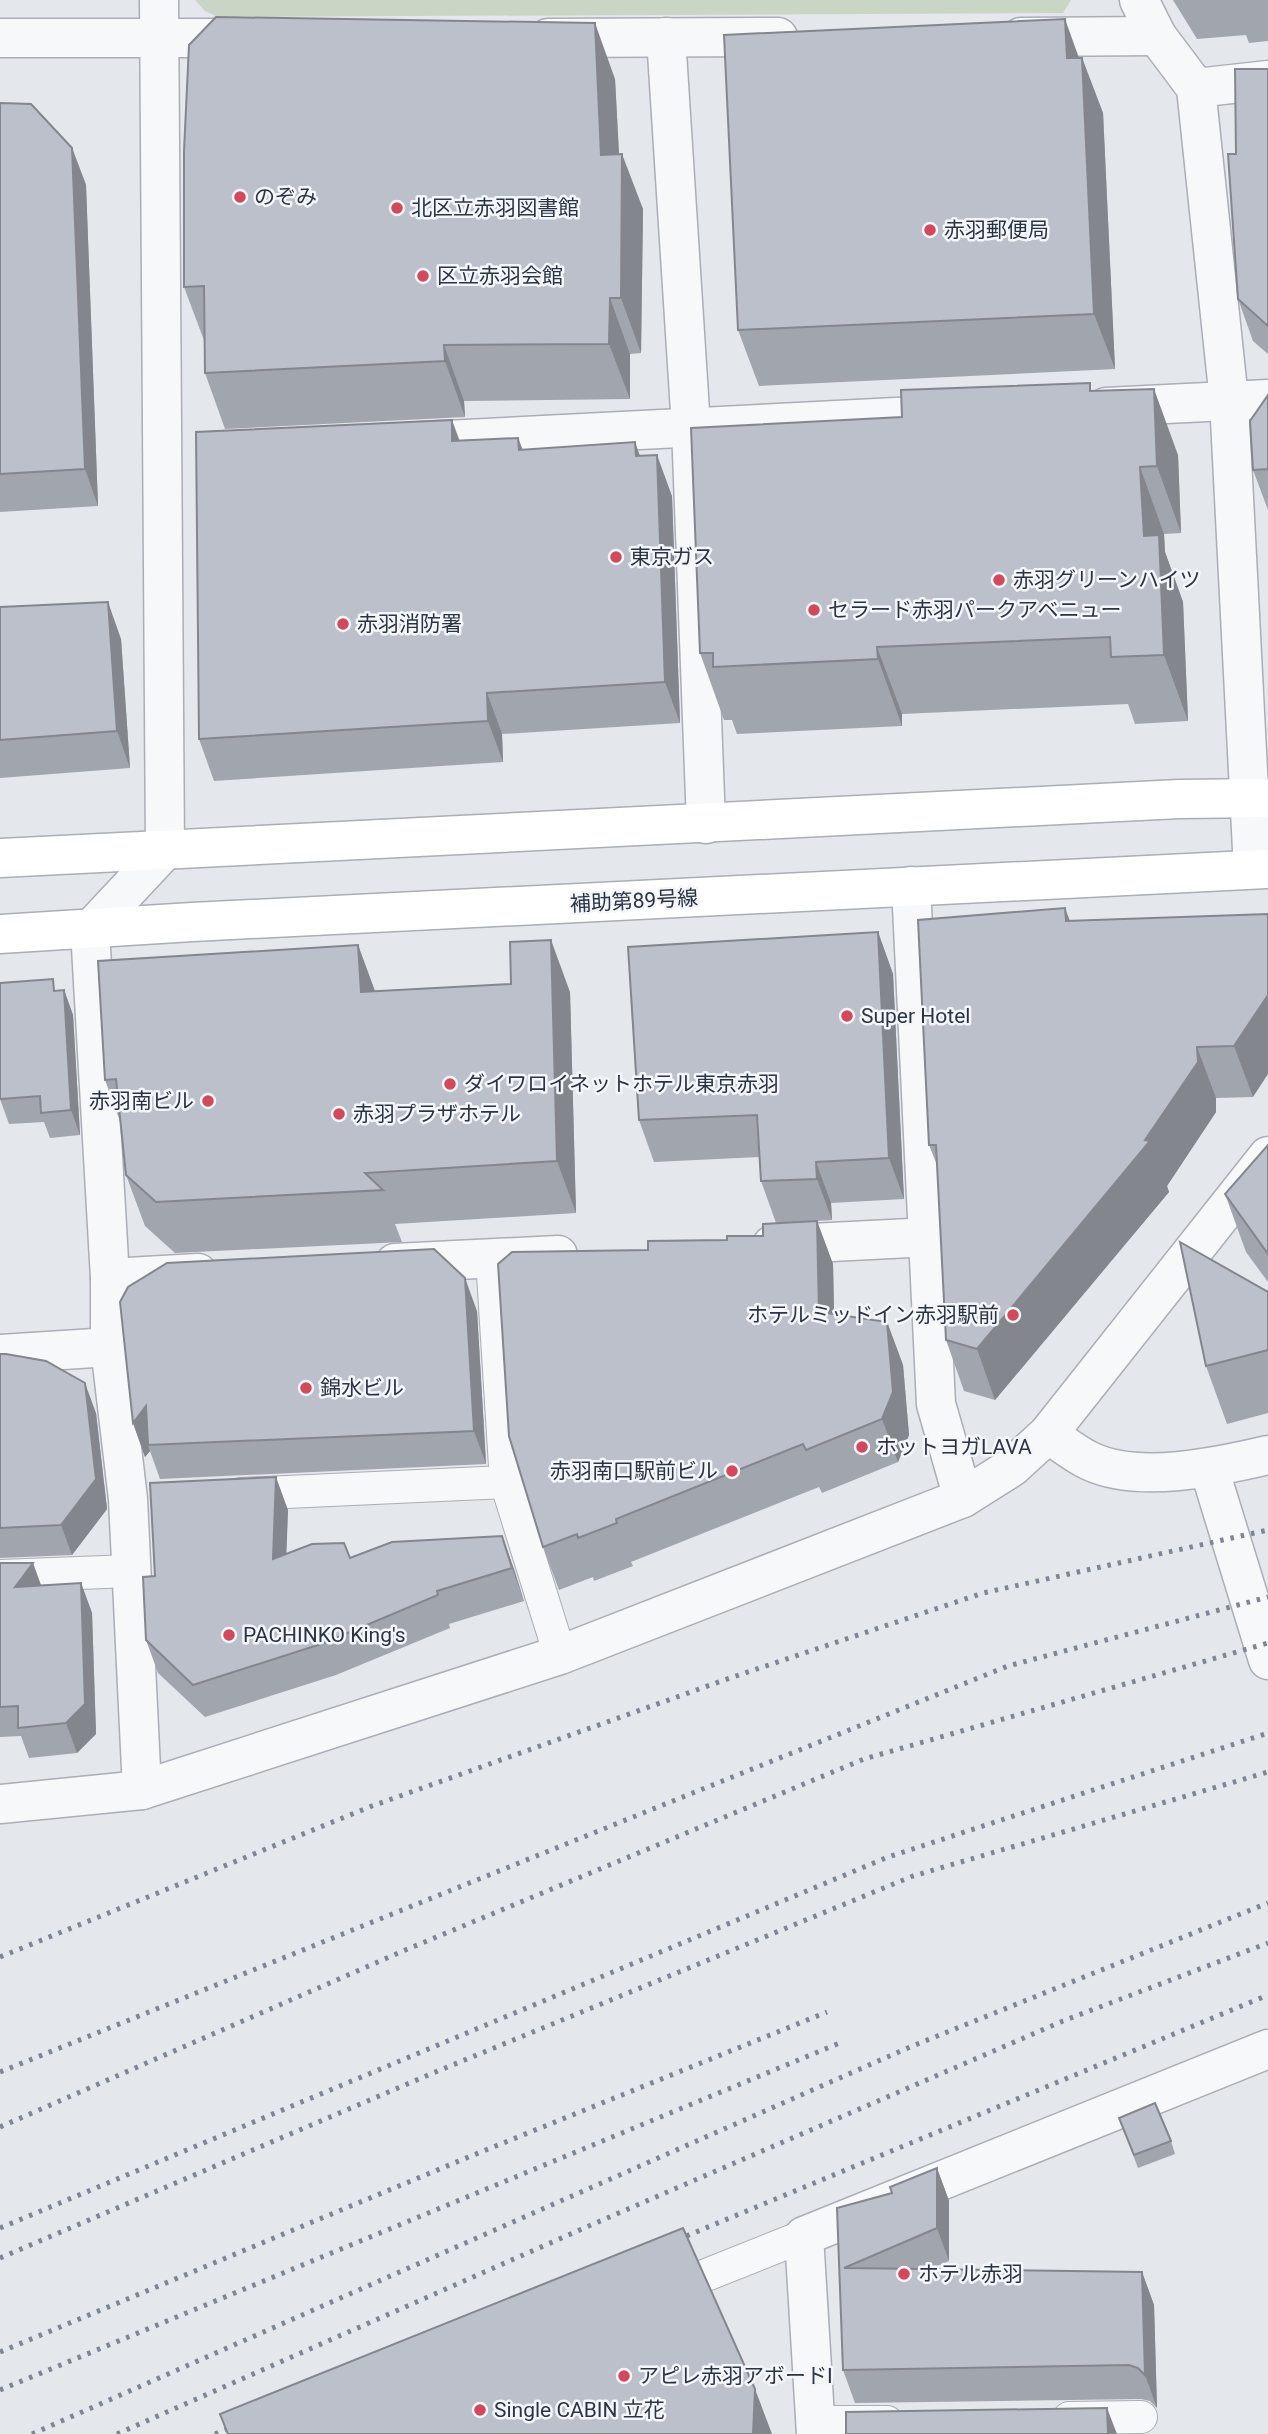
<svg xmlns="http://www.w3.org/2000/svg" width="1268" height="2434" viewBox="0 0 1268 2434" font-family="Roboto,'Noto Sans JP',sans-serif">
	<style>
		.green { fill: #c9d6c5 }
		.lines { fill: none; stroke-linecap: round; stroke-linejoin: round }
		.lane-casing { stroke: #a9aeb7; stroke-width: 34 }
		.street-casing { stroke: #a9aeb7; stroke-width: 41 }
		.secondary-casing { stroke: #a9aeb7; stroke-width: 41 }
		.lane { stroke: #f7f8fa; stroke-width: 32 }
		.street { stroke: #f7f8fa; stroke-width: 38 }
		.secondary { stroke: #fff; stroke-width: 38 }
		.rail { stroke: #7d8696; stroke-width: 5; stroke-dasharray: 3.5 7; stroke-linecap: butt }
		.wall { fill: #a1a5ae }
		.shaded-wall { fill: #83868d }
		.building { fill: #bbc0ca; stroke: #83868d; stroke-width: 2 }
		.poi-dot { fill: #d1495b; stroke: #f4f6f9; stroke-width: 2.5 }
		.labels { text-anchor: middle; stroke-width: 5; stroke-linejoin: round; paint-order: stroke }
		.poi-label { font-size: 21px; fill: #2b3445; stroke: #f4f6f9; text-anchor: start }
		.street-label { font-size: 21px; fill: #2b3445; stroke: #f4f6f9 }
	</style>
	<rect width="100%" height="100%" fill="#e4e7ec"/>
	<!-- green -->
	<polygon class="green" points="195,0 1071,0 1063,13 218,17 205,11"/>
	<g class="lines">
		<defs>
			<g id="lane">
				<polyline points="492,1258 506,1482 560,1655"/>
				<polyline points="241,1494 506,1482"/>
				<polyline points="0,1576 131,1571"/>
				<polyline points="666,2291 804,2236"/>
				<polyline points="1069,2418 1141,2417"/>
				<polyline points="816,2422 887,2422"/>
			</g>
			<g id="street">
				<polyline points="1139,0 1157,36 1196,88 1229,400 1253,869"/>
				<polyline points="666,37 691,427 706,824"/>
				<polyline points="1021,37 1157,36"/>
				<polyline points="0,38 246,38"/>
				<polyline points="548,38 778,37"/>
				<polyline points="1196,88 1268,80"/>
				<polyline points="1106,407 1268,399"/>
				<polyline points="407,442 955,414"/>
				<polyline points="911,886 936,1404 963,1498"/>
				<polyline points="772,1245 930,1237"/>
				<polyline points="395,1263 558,1255"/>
				<polyline points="110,1278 198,1273"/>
				<polyline points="0,1354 110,1347"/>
				<path d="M 1048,1434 C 1062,1443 1075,1454 1090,1461 C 1138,1484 1217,1467 1268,1455"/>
				<polyline points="1209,1468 1268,1660"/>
				<polyline points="142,1790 128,1499 110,1347 110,1278 90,930 165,850 159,0"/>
				<polyline points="0,1804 142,1790 560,1655 963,1498 1012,1467 1048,1434 1268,1156"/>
				<polyline points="816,2434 804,2236 1268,2049"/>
			</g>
			<g id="secondary">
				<polyline points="0,858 1179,799 1268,798"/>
				<polyline points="0,934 192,922 1268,869"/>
			</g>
		</defs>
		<!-- lane casing -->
		<use href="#lane" class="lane-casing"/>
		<!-- street casing -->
		<use href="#street" class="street-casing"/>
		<!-- secondary casing -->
		<use href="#secondary" class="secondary-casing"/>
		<!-- lane -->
		<use href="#lane" class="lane"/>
		<!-- street -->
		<use href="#street" class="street"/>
		<!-- secondary -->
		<use href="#secondary" class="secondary"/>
		<!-- rail -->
		<g class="rail">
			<polyline points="0,1957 372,1806 730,1678 983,1593 1268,1530"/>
			<polyline points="0,2072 1008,1666 1268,1597"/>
			<polyline points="0,2127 403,1951 864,1759 1268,1643"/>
			<polyline points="0,2228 888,1857 1268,1733"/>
			<polyline points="667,2244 1268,1995"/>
			<polyline points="0,2258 433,2073 913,1876 1268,1772"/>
			<polyline points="0,2352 471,2156 827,2012"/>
			<polyline points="0,2390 842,2042"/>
			<polyline points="32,2434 910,2047 1268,1903"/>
			<polyline points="117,2434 591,2225 1063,2021 1268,1943"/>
			<polyline points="215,2434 244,2422"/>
		</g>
	</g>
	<!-- wall -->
	<g class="wall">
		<polygon points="1173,0 1268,0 1268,41 1249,43 1246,35 1197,39"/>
		<polygon points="1082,58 1103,113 1115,369 759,386 738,330"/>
		<polygon points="1268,69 1268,354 1253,341 1238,299 1236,154"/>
		<polygon points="615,79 619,154 643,209 641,353 630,354 630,399 464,401 465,417 225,429 205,373 205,343 184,287"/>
		<polygon points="0,103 72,148 86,185 98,506 0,512"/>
		<polygon points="1093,391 1178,455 1181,533 1164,534 1165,552 1183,602 1188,721 1135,724 1128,704 902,714 902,726 737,734 732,720 724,720 700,653 902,417"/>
		<polygon points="1268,395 1268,510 1253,470"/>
		<polygon points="518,438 523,450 640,456 672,496 680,723 502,734 503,762 214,781 199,739 459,440"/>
		<polygon points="0,607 121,639 130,768 0,778"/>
		<polygon points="1268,914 1253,1097 1216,1098 1216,1112 1167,1186 1169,1192 995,1400 964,1391 946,1340 937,1165 929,1145 1070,921"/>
		<polygon points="878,932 893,974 904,1199 831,1203 832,1220 776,1223 761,1181 759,1157 654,1162 639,1120"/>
		<polygon points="358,945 375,991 570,992 576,1213 395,1224 402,1242 175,1253 145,1226 126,1175 121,1124 105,1080"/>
		<polygon points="64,990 73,1015 80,1135 50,1138 44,1122 9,1124 0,1099 58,991"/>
		<polygon points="1268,1145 1268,1282 1246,1252 1225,1194"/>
		<polygon points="817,1221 833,1264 834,1314 887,1322 903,1365 909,1435 898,1462 822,1493 819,1487 631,1562 633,1566 594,1581 593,1577 559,1590 543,1547 648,1250 763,1236"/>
		<polygon points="1268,1292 1268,1413 1227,1424 1206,1366"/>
		<polygon points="477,1311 486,1464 160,1479 150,1451 145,1457 133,1423"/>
		<polygon points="0,1354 96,1413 107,1509 72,1555 0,1558"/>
		<polygon points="288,1510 286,1554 350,1558 502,1536 524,1601 449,1624 450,1628 336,1675 205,1717 158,1673 146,1640 155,1576"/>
		<polygon points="0,1563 41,1585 81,1583 92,1613 96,1734 77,1753 29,1758 21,1736 0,1737"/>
		<polygon points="1119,2118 1171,2141 1175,2154 1138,2168"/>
		<polygon points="937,2168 949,2201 949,2261 930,2269 1142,2272 1154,2305 1157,2408 1150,2401 1141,2399 855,2403 843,2370 837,2208 892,2193"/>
	</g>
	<!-- shaded-wall -->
	<g class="shaded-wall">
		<polygon points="1065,19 1083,69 1082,58 1103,113 1115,369 1094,314 1067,58"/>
		<polygon points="595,23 615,79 622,211 601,155"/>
		<polygon points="72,148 86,185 98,506 85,469"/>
		<polygon points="622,154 643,209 641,353 621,298"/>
		<polygon points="610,298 630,354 630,399 609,344"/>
		<polygon points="444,345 464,401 465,417 445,361"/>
		<polygon points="1154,389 1178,455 1181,533 1157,466"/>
		<polygon points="452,420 467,461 452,441"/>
		<polygon points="518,438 533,479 519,450"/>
		<polygon points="635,442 650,484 636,456"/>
		<polygon points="657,455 672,496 680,723 665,682"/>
		<polygon points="1140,467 1164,534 1165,552 1183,602 1188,721 1164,655 1144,536"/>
		<polygon points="108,602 121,639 130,768 117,731"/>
		<polygon points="877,647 902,714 902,726 878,659"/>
		<polygon points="487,693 502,734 503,762 488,721"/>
		<polygon points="1065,908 1084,958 1066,921"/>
		<polygon points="878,932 893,974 904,1199 889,1158"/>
		<polygon points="551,940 570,992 576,1213 557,1161"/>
		<polygon points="358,945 377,997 361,992"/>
		<polygon points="64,990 73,1015 80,1135 71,1110"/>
		<polygon points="1268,995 1268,1074 1253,1097 1234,1046"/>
		<polygon points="1197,1047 1216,1098 1216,1112 1167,1186 1169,1192 995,1400 977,1349 1145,1140"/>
		<polygon points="816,1162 831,1203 832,1220 817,1179"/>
		<polygon points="817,1221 833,1264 835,1355 819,1312"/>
		<polygon points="465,1278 477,1311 486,1464 474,1431"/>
		<polygon points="887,1322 903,1365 909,1435 898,1462 882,1419"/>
		<polygon points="85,1383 96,1413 107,1509 72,1555 61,1525"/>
		<polygon points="146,1406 148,1445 150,1451 145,1457 133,1423"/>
		<polygon points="276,1477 288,1510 285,1592 273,1559"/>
		<polygon points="502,1536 514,1569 524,1601 512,1568"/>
		<polygon points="33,1563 44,1593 15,1587"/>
		<polygon points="81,1583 92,1613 96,1734 77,1753 66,1723"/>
		<polygon points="937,2168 949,2201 949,2261 937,2228"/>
		<polygon points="1142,2272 1154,2305 1157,2408 1145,2375"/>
		<polygon points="755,2389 772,2434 753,2434"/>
		<polygon points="1107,2408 1117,2434 1108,2434"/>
	</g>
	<!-- building -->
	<g class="building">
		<polygon points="216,17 595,23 601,155 622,154 621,298 610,298 609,344 444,345 445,361 205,373 204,286 184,287 184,151 189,45"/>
		<polygon points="1065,19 1067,58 1082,58 1094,314 738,330 724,35"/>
		<polygon points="1235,69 1268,69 1268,326 1238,299 1228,154 1236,154"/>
		<polygon points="0,103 31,104 72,148 85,469 0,474"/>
		<polygon points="1090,383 1090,391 1154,389 1157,466 1140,467 1144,536 1159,535 1164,655 1111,657 1110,637 877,647 878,659 713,667 713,653 700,653 691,428 902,417 901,390"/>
		<polygon points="1268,395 1268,469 1253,470 1250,421"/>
		<polygon points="452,420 452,441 518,438 519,450 635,442 636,456 657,455 665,682 487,693 488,721 199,739 196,432"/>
		<polygon points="108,602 117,731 0,740 0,607"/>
		<polygon points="1065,908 1066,921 1268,914 1268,995 1234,1046 1197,1047 1198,1062 1145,1140 1150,1141 977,1349 946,1340 936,1145 929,1145 918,920"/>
		<polygon points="878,932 889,1158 816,1162 817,1179 761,1181 757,1115 639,1120 628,947"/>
		<polygon points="551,940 557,1161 365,1173 383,1190 156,1202 126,1175 116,1079 105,1080 98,961 358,945 361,992 511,984 510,942"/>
		<polygon points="53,979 54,991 64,990 71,1110 41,1113 40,1096 0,1099 0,983"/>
		<polygon points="1268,1145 1268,1254 1225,1194"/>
		<polygon points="817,1221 819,1312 887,1322 893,1392 882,1419 806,1450 803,1444 616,1519 617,1523 578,1538 577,1534 543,1547 509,1436 498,1264 512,1252 648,1250 648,1241 727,1240 727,1236 763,1236 763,1224"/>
		<polygon points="1180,1242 1268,1292 1268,1350 1206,1366"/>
		<polygon points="434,1249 465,1278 474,1431 148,1445 146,1406 133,1423 120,1302 128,1287 167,1263"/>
		<polygon points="0,1354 6,1354 46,1361 85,1383 96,1479 61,1525 0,1528"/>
		<polygon points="276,1477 273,1559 312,1544 344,1543 350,1558 392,1542 502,1536 512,1568 437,1591 438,1595 324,1643 193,1685 146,1640 143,1577 155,1576 150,1483"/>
		<polygon points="0,1563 33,1563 15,1587 81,1583 85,1704 66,1723 18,1728 18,1706 0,1707"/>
		<polygon points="1155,2103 1171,2141 1134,2155 1119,2118"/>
		<polygon points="937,2168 937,2228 844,2268 1142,2272 1145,2375 1138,2368 1129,2365 843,2370 837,2208 892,2193 890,2187"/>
		<polygon points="683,2228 755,2389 753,2434 228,2434 220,2414"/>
		<polygon points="1107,2408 1108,2434 846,2434 846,2412"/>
	</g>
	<!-- markers -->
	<g class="poi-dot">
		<circle cx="240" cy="197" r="7"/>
		<circle cx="397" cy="208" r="7"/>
		<circle cx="930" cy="230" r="7"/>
		<circle cx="423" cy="276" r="7"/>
		<circle cx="616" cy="557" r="7"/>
		<circle cx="999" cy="580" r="7"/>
		<circle cx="814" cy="610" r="7"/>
		<circle cx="343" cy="624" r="7"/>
		<circle cx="847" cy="1016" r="7"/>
		<circle cx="450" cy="1084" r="7"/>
		<circle cx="208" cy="1101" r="7"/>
		<circle cx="339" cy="1114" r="7"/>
		<circle cx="1013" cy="1315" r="7"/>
		<circle cx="306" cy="1388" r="7"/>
		<circle cx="862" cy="1447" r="7"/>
		<circle cx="732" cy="1471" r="7"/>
		<circle cx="229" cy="1635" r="7"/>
		<circle cx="904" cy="2274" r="7"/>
		<circle cx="624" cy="2376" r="7"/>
		<circle cx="480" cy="2410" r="7"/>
	</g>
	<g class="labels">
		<!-- poi labels -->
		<g class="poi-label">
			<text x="254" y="204">のぞみ</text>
			<text x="411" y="215">北区立赤羽図書館</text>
			<text x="944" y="237">赤羽郵便局</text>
			<text x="437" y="283">区立赤羽会館</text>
			<text x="630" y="564">東京ガス</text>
			<text x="1013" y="587">赤羽グリーンハイツ</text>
			<text x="828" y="617">セラード赤羽パークアベニュー</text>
			<text x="357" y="631">赤羽消防署</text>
			<text x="861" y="1023">Super Hotel</text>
			<text x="464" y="1091">ダイワロイネットホテル東京赤羽</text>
			<text x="194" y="1108" text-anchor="end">赤羽南ビル</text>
			<text x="353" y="1121">赤羽プラザホテル</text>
			<text x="999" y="1322" text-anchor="end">ホテルミッドイン赤羽駅前</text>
			<text x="320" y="1395">錦水ビル</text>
			<text x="876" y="1454">ホットヨガLAVA</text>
			<text x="718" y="1478" text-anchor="end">赤羽南口駅前ビル</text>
			<text x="243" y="1642">PACHINKO King's</text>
			<text x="918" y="2281">ホテル赤羽</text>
			<text x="638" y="2383">アピレ赤羽アボードI</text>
			<text x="494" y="2417">Single CABIN 立花</text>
		</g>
		<!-- street labels -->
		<g class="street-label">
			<text transform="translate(634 901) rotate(-3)" y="7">補助第89号線</text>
		</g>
	</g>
</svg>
